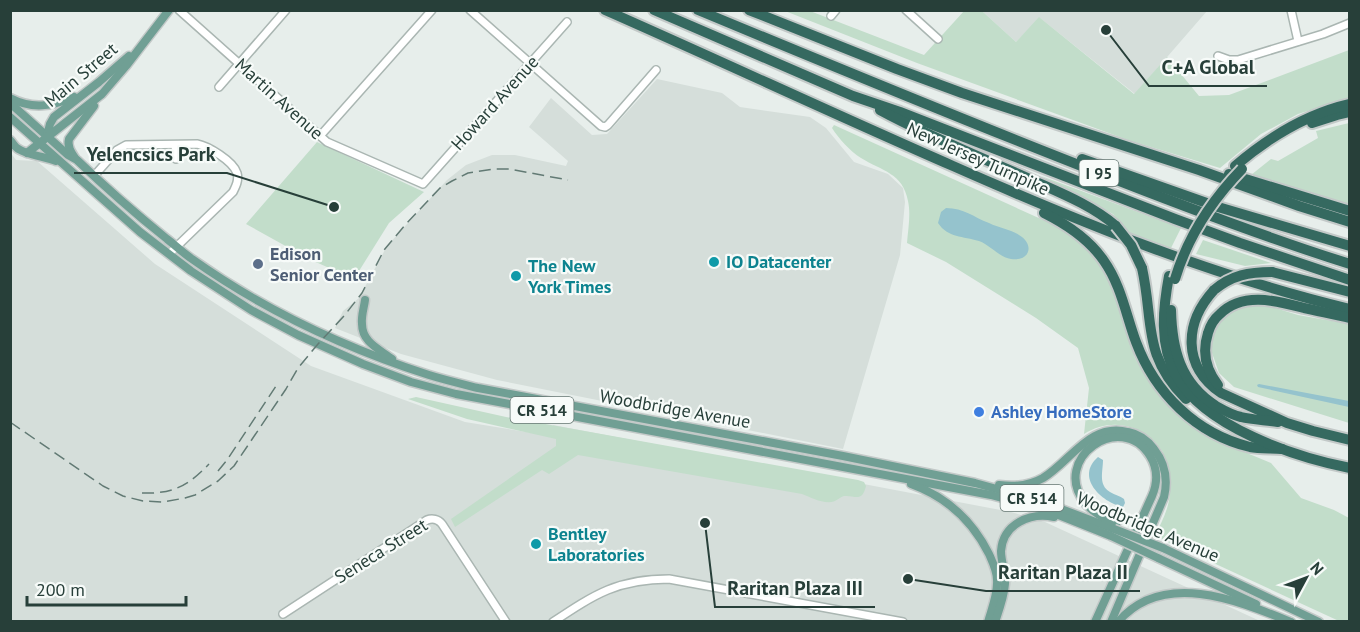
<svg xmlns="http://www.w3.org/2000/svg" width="1360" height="632" viewBox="0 0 1360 632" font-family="'PT Sans',sans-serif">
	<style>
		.built { fill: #d5deda }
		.green { fill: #c2ddca }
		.water { fill: #95c3cd }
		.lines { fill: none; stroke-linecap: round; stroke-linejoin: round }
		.minor-casing { stroke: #aab6b2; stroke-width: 10 }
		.major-casing { stroke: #c3c9c8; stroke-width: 11 }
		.highway-casing { stroke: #c3c9c8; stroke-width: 14 }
		.minor { stroke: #fff; stroke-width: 7 }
		.major { stroke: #709f94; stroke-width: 8 }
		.highway { stroke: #356960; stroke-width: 10 }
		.rail { stroke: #627a74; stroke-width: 1.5; stroke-dasharray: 12 6; stroke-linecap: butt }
		.major-bridge-casing { stroke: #c3c9c8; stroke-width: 11; stroke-linecap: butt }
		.highway-bridge-casing { stroke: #c3c9c8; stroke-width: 14; stroke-linecap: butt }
		.major-bridge { stroke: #709f94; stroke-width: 8 }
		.highway-bridge { stroke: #356960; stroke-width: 10 }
		.culture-dot { fill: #0f9aa8; stroke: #f7fbf9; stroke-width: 2 }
		.service-dot { fill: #5c6f8a; stroke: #f7fbf9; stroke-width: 2 }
		.shop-dot { fill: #3f7fe0; stroke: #f7fbf9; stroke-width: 2 }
		.labels { text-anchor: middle; stroke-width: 4.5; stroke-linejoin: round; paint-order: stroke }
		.shield { fill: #f7fbf9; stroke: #657773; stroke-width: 1.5 }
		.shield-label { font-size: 16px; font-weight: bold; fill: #273f39 }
		.street-label { font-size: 18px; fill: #273f39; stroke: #f7fbf9 }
		.service-label { font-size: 18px; font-weight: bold; fill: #4e5e75; stroke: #f7fbf9; text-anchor: start }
		.culture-label { font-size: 18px; font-weight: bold; fill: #0d838f; stroke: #f7fbf9; text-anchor: start }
		.shop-label { font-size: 18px; font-weight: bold; fill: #366cbe; stroke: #f7fbf9; text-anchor: start }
		.leader { fill: none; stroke: #273f39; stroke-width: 2 }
		.callout-dot { fill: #273f39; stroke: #f7fbf9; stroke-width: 2 }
		.callout-label { font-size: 20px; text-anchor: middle; font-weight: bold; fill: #273f39; stroke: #f7fbf9; stroke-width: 4.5; stroke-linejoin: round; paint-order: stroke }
	</style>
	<rect width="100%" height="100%" fill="#e7eeeb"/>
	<!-- built -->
	<g class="built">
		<polygon points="982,11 1207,11 1135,94 1040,18 1016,42"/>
		<polygon points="657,79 722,93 740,107 810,117 826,128 854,162 888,174 903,188 905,202 900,255 843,449 497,380 401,354 335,328 343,311 359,298 387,246 447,180 466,165 492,155 515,155 566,166 568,161 529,127 551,98 592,135 607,134"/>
		<polygon points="10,152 16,160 37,161 155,264 311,366 465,422 551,436 553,425 1011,512 1045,522 1260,621 11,621"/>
	</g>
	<!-- green -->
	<g class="green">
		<polygon points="785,11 810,11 924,55 964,11 982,11 1016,42 1039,17 1134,94 1167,57 1199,96 1229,95 1349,50 1349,98 1298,114 1261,134 1220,168 1128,140 917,63"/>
		<polygon points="1349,123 1349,205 1251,175 1271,159 1278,161 1318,138 1316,131"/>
		<path d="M 834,125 L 1052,224 L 1075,237 L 1092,254 L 1105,273 L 1115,295 L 1135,358 L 1144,374 L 1156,392 L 1171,409 L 1189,424 L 1230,446 L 1271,463 L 1301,498 L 1334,510 L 1349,518 L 1349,621 L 1339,621 L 1155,536 C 1162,521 1171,505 1170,488 C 1170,476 1168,462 1162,451 C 1144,424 1111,417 1084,434 L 1089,388 L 1078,348 L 1036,318 L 946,262 L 907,243 C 908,230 911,214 908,201 C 903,173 882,171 861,158 C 850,151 839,139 832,128 Z"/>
		<polygon points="317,142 424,192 389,223 354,279 309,259 246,224"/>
		<polygon points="1041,176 1181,228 1171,248 1129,233 1113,214"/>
		<polygon points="1203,240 1271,263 1245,266 1196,254"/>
		<polygon points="1245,305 1272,307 1298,315 1349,324 1349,423 1234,387 1219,373 1210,347 1213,330 1226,314"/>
		<path d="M 416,397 L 506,417 L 858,480 L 864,482 L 866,486 C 862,503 855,495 844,496 C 840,497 839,499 835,501 C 825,505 812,498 802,494 L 578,455 L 549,474 L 542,470 L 455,527 L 451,519 L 556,446 L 556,439 L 467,419 L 408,399 Z"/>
	</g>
	<!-- water -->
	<g class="water">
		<path d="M 946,208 C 964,208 973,217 989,223 C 999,228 1010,229 1019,235 C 1035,244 1030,262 1011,259 C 999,257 990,245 979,241 C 963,236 948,238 938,223 L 941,212 Z"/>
		<polygon points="1259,384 1349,401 1349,407 1258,387 1257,385"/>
		<path d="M 1098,457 L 1103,460 C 1103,471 1098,485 1110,492 C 1115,495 1120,496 1124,499 L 1125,503 L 1123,507 C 1101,502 1075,477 1098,457 Z"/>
	</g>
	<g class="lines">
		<defs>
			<g id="minor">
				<polyline points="179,10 327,142 423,184 567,22"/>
				<polyline points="470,10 601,126 605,127 608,125 656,70"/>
				<polyline points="906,10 938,39"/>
				<polyline points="1291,10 1298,41"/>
				<polyline points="831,16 836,10"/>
				<polyline points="1218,56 1229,60 1238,60 1323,34 1350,23"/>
				<polyline points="219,87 286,10"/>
				<polyline points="320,136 432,10"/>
				<polyline points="175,145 176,159"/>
				<path d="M 94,176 L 117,150 L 126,145 L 197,144 C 208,146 233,161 237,173 C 239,180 236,186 233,192 L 169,254"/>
				<path d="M 283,614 L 427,520 C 432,518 438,519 442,524 L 506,622"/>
				<path d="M 553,622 C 595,594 618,579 669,579 L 903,622"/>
			</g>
			<g id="major">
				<path d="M 10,98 C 33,110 52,106 74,97"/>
				<path d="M 10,103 L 68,155 L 77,160 C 106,188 136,214 167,239 C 175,245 183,253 192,259 C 264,310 345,348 429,375 C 445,380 462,384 478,388 L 843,456 L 975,483 L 1040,501 L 1114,529"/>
				<polyline points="10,117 140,232 191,271 251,310 298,335 363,364 411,382 456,394 991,495 1046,510 1111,536"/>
				<polyline points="47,136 50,124 54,117 99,82 129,56"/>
				<path d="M 10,140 C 13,143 14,146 17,148 C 24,154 45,157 56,161"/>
				<polyline points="27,153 102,94 126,66 169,10"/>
				<path d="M 75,158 C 71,152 67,146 69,139 L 94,106"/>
				<path d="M 365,300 C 364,308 361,316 362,324 C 362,342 379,349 392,359"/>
				<path d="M 911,484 C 947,497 972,520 989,554 C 993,563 997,571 997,580 C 998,594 992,608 988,622"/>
				<path d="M 999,485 C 1014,487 1029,486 1043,478 C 1071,461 1090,422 1128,432 C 1139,434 1148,441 1154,449 C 1165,463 1168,480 1164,497 L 1111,622"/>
				<polyline points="1163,548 1319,622"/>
				<polyline points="1158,558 1256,604"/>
				<path d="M 995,622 C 999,610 1004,597 1005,584 C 1006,573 1001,562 1001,551 C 1003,524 1030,512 1054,517"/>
				<path d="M 1095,622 L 1152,496 C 1158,482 1158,469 1150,456 C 1121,409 1050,459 1085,503 C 1093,513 1105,519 1116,524"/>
				<path d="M 1118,622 C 1163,569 1239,601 1291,622"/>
			</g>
			<g id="highway">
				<path d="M 605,10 C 721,61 836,115 953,166 C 1082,223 1212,276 1350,309"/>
				<polyline points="654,10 853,96 900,112 1175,219 1240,243 1350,280"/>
				<path d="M 698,10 C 828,64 958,118 1089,169 C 1175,203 1261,236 1350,264"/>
				<polyline points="749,10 897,69 962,93 1199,170 1299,206 1350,222"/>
				<path d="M 880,110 C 926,135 975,155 1023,176 C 1055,191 1089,203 1116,226"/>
				<polyline points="1312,123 1337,115 1350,112"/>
				<polyline points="1082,159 1218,207 1350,246"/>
				<path d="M 1235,166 C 1269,137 1306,114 1350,104"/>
				<polyline points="1229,174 1350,211"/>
				<path d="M 1044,213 C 1068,225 1089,239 1104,261 C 1121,285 1126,315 1136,342 C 1155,393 1196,434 1250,447 C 1260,449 1272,448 1282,449"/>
				<path d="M 1142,268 C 1154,322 1142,355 1186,399"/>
				<polyline points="1272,272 1350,292"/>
				<path d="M 1169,276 C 1163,308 1159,345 1176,375 C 1204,427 1295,457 1350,468"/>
				<path d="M 1214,290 C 1184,323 1182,366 1221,393 L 1287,423 L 1313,431 L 1350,440"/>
				<path d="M 1171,310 C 1172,349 1180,383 1216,406 C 1223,410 1232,415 1241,417 C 1253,420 1266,420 1278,422"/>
				<path d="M 1218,385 C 1206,370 1202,352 1208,333 C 1210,326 1214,319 1220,314 C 1243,291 1277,301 1304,308 C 1319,311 1334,315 1350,318"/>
			</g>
		</defs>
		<!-- minor casing -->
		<use href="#minor" class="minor-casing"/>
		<!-- major casing -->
		<use href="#major" class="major-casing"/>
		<!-- highway casing -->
		<use href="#highway" class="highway-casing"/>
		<!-- minor -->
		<use href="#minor" class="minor"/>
		<!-- major -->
		<use href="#major" class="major"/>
		<!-- highway -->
		<use href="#highway" class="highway"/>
		<!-- rail -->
		<g class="rail">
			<polyline points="10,422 103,486 123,496 143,501 163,502 185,498 195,495 218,481 234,466 286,389 298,368 318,344 344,316 362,293 384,250 406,224 440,188 452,181 468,173 494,169 509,169 568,180"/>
			<polyline points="218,471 227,460 278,383"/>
			<path d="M 142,493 C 173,494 188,486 209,464"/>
		</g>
		<defs>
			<g id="major-bridge">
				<polyline points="1114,529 1163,548"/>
				<polyline points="1111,536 1158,558"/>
			</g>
			<g id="highway-bridge">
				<polyline points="1116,226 1131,245 1142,268"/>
				<path d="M 1175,279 C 1188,236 1211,201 1242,169"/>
				<path d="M 1214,290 C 1232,275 1249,272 1272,272"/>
			</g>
		</defs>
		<!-- major-bridge casing -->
		<use href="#major-bridge" class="major-bridge-casing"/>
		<!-- highway-bridge casing -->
		<use href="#highway-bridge" class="highway-bridge-casing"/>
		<!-- major-bridge -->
		<use href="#major-bridge" class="major-bridge"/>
		<!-- highway-bridge -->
		<use href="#highway-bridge" class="highway-bridge"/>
	</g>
	<!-- markers -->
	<g class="culture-dot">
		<circle cx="714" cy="262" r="6"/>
		<circle cx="516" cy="276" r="6"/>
		<circle cx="536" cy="544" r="6"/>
	</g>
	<circle class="service-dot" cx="258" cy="264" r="6"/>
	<circle class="shop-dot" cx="979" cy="412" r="6"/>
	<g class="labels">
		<!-- shield labels -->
		<g class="shield">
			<rect x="1079.5" y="160" width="39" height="26" rx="4.5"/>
			<rect x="510.5" y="397" width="63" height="26" rx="4.5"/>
			<rect x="1000.5" y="485" width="63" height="26" rx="4.5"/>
		</g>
		<g class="shield-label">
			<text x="1099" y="179">I 95</text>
			<text x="542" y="416">CR 514</text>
			<text x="1032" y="504">CR 514</text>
		</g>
		<!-- street labels -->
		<g class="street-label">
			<text transform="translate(81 75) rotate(-40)" y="6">Main Street</text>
			<text transform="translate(279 99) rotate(42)" y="6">Martin Avenue</text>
			<text transform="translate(495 103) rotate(-48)" y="6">Howard Avenue</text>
			<text transform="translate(978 159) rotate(24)" y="6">New Jersey Turnpike</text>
			<text transform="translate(675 409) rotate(10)" y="6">Woodbridge Avenue</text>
			<text transform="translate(1148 527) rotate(23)" y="6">Woodbridge Avenue</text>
			<text transform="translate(381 551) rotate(-32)" y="6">Seneca Street</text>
		</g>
		<!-- service labels -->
		<g class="service-label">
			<text x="270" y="260">Edison<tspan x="270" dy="21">Senior Center</tspan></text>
		</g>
		<!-- culture labels -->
		<g class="culture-label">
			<text x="726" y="268">IO Datacenter</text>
			<text x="528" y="272">The New<tspan x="528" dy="21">York Times</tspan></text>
			<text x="548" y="540">Bentley<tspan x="548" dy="21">Laboratories</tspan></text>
		</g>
		<!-- shop labels -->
		<g class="shop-label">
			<text x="991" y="418">Ashley HomeStore</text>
		</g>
	</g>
	<!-- callouts -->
	<path class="leader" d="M1106 30L1149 86H1267M334 207L227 173H74M908 579L986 591H1140M705 523L715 607H875"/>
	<g class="callout-dot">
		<circle cx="1106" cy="30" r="6"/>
		<circle cx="334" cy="207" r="6"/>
		<circle cx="908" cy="579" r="6"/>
		<circle cx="705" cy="523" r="6"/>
	</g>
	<g class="callout-label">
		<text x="1208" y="74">C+A Global</text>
		<text x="151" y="161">Yelencsics Park</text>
		<text x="1063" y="579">Raritan Plaza II</text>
		<text x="795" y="595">Raritan Plaza III</text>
	</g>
	<!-- border -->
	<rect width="1360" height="632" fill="none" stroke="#273f39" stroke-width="24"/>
	<!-- north arrow -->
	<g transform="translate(1306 578) rotate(49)" stroke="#f7fbf9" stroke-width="4.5" paint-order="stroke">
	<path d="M0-4.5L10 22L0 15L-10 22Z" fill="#273f39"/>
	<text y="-9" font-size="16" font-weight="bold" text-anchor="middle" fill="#273f39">N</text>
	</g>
	<!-- scale -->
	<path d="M27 596v9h159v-9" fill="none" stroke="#273f39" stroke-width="3"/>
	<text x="36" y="596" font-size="18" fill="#273f39" stroke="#f7fbf9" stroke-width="4.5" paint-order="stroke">200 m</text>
</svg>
